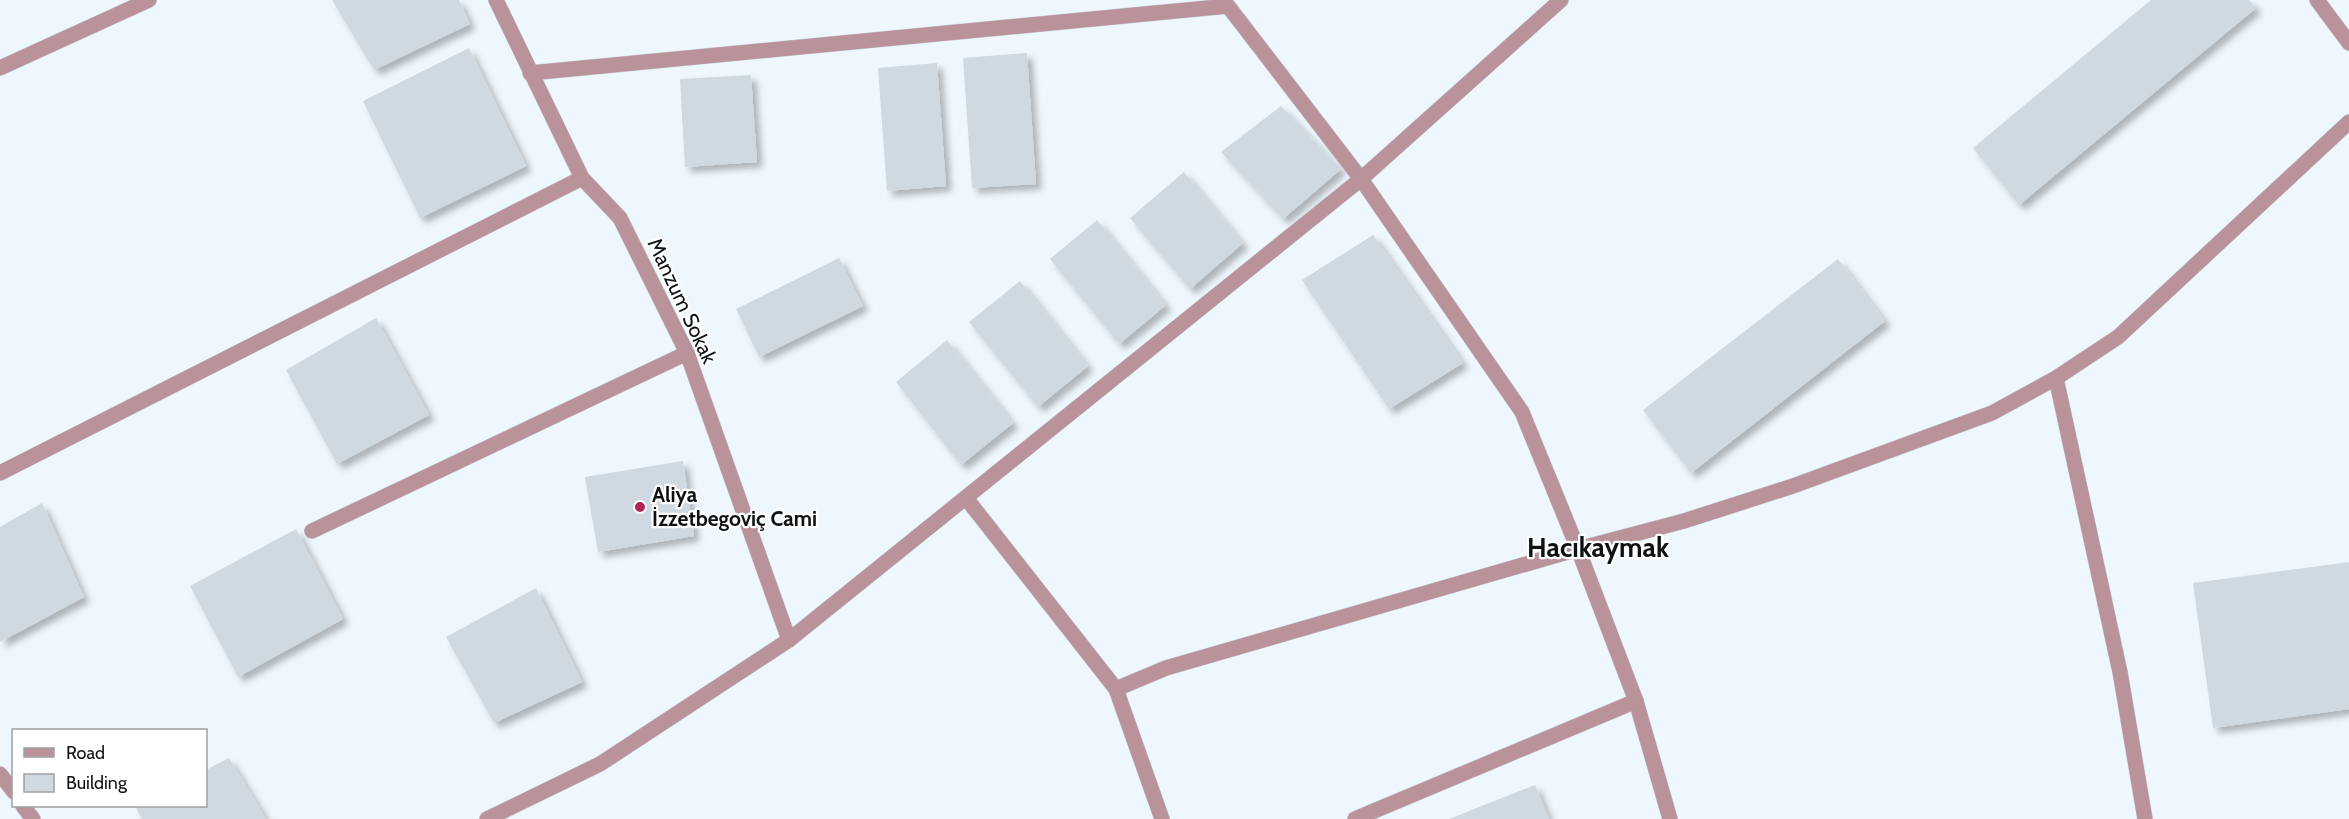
<svg xmlns="http://www.w3.org/2000/svg" width="2349" height="819" viewBox="0 0 2349 819" font-family="Cabin,sans-serif">
	<style>
		.building { fill: #ced9e2; filter: url(#shadow) }
		.lines { fill: none; stroke-linecap: round; stroke-linejoin: round }
		.minor-casing { stroke: #cad2d9; stroke-width: 16 }
		.minor { stroke: #ba9299; stroke-width: 15 }
		.poi-dot { fill: #b22356; stroke: #fff; stroke-width: 2 }
		.labels { text-anchor: middle; stroke-width: 4.5; stroke-linejoin: round; paint-order: stroke }
		.street-label { font-size: 21px; fill: #0e1215; stroke: #fff }
		.poi-label { font-size: 21px; font-weight: bold; fill: #0e1215; stroke: #fff; text-anchor: start }
		.district-label { font-size: 27px; font-weight: bold; fill: #0e1215; stroke: #fff }
	</style>
	<defs>
		<filter id="shadow"><feDropShadow dx="5.5" dy="5.5" stdDeviation="3" flood-color="#0004"/></filter>
	</defs>
	<rect width="100%" height="100%" fill="#eef7fe"/>
	<!-- building -->
	<g class="building">
		<polygon points="332,0 459,0 470,24 374,70"/>
		<polygon points="2151,0 2249,0 2256,8 2019,205 1973,148"/>
		<polygon points="469,48 526,166 420,218 363,101"/>
		<polygon points="1027,53 1036,184 972,188 963,58"/>
		<polygon points="937,63 946,186 887,191 878,68"/>
		<polygon points="751,75 757,162 685,167 680,79"/>
		<polygon points="1281,106 1341,169 1283,219 1221,152"/>
		<polygon points="1184,172 1243,243 1190,289 1130,218"/>
		<polygon points="1097,220 1166,305 1119,344 1050,259"/>
		<polygon points="1373,235 1463,363 1389,409 1302,280"/>
		<polygon points="839,258 863,306 759,357 736,309"/>
		<polygon points="1838,259 1885,321 1691,473 1643,410"/>
		<polygon points="1020,281 1088,366 1038,407 969,322"/>
		<polygon points="376,318 429,415 337,464 286,370"/>
		<polygon points="947,340 1013,423 961,465 896,382"/>
		<polygon points="683,461 694,536 598,552 585,477"/>
		<polygon points="42,503 84,597 0,642 0,527"/>
		<polygon points="296,529 343,619 238,677 190,586"/>
		<polygon points="2349,562 2349,709 2213,728 2193,583"/>
		<polygon points="536,588 582,682 494,723 446,637"/>
		<polygon points="229,758 266,819 142,819 135,806 206,806 206,770"/>
		<polygon points="1535,785 1549,819 1449,819"/>
	</g>
	<g class="lines">
		<defs>
			<g id="minor">
				<polyline points="496,0 582,178 620,218 687,353 789,640"/>
				<polyline points="2317,0 2349,43"/>
				<polyline points="0,68 149,0"/>
				<polyline points="530,73 1228,6 1361,179 1522,412 1578,549 1636,701 1670,819"/>
				<polyline points="2056,378 2120,672 2145,819"/>
				<polyline points="0,473 582,178"/>
				<polyline points="966,498 1116,689 1162,819"/>
				<polyline points="312,531 687,353"/>
				<polyline points="1116,689 1166,668 1578,549 1684,521 1793,486 1992,413 2056,378 2118,337 2349,122"/>
				<polyline points="0,774 14,792"/>
				<polyline points="23,806 33,819"/>
				<polyline points="487,819 600,764 789,640 1361,179 1561,0"/>
				<polyline points="1355,819 1636,701"/>
			</g>
		</defs>
		<!-- minor casing -->
		<use href="#minor" class="minor-casing"/>
		<!-- minor -->
		<use href="#minor" class="minor"/>
	</g>
	<!-- markers -->
	<circle class="poi-dot" cx="640" cy="507" r="6"/>
	<g class="labels">
		<!-- street labels -->
		<g class="street-label">
			<text transform="translate(682 301) rotate(65)" y="7">Manzum Sokak</text>
		</g>
		<!-- poi labels -->
		<g class="poi-label">
			<text x="652" y="502">Aliya<tspan x="652" dy="24">İzzetbegoviç Cami</tspan></text>
		</g>
		<!-- district labels -->
		<g class="district-label">
			<text x="1598" y="557">Hacıkaymak</text>
		</g>
	</g>
	<!-- legend -->
	<rect x="12" y="729" width="195" height="78" fill="#ffffff" stroke="#9fa0a1" stroke-width="1.5"/>
	<rect x="24" y="748" width="30" height="9" fill="#ba9299" stroke="#9fa0a1" stroke-width="1.5"/>
	<text x="66" y="759" font-size="18" fill="#0e1215">Road</text>
	<rect x="24" y="774" width="30" height="18" fill="#ced9e2" stroke="#9fa0a1" stroke-width="1.5"/>
	<text x="66" y="789" font-size="18" fill="#0e1215">Building</text>
</svg>
